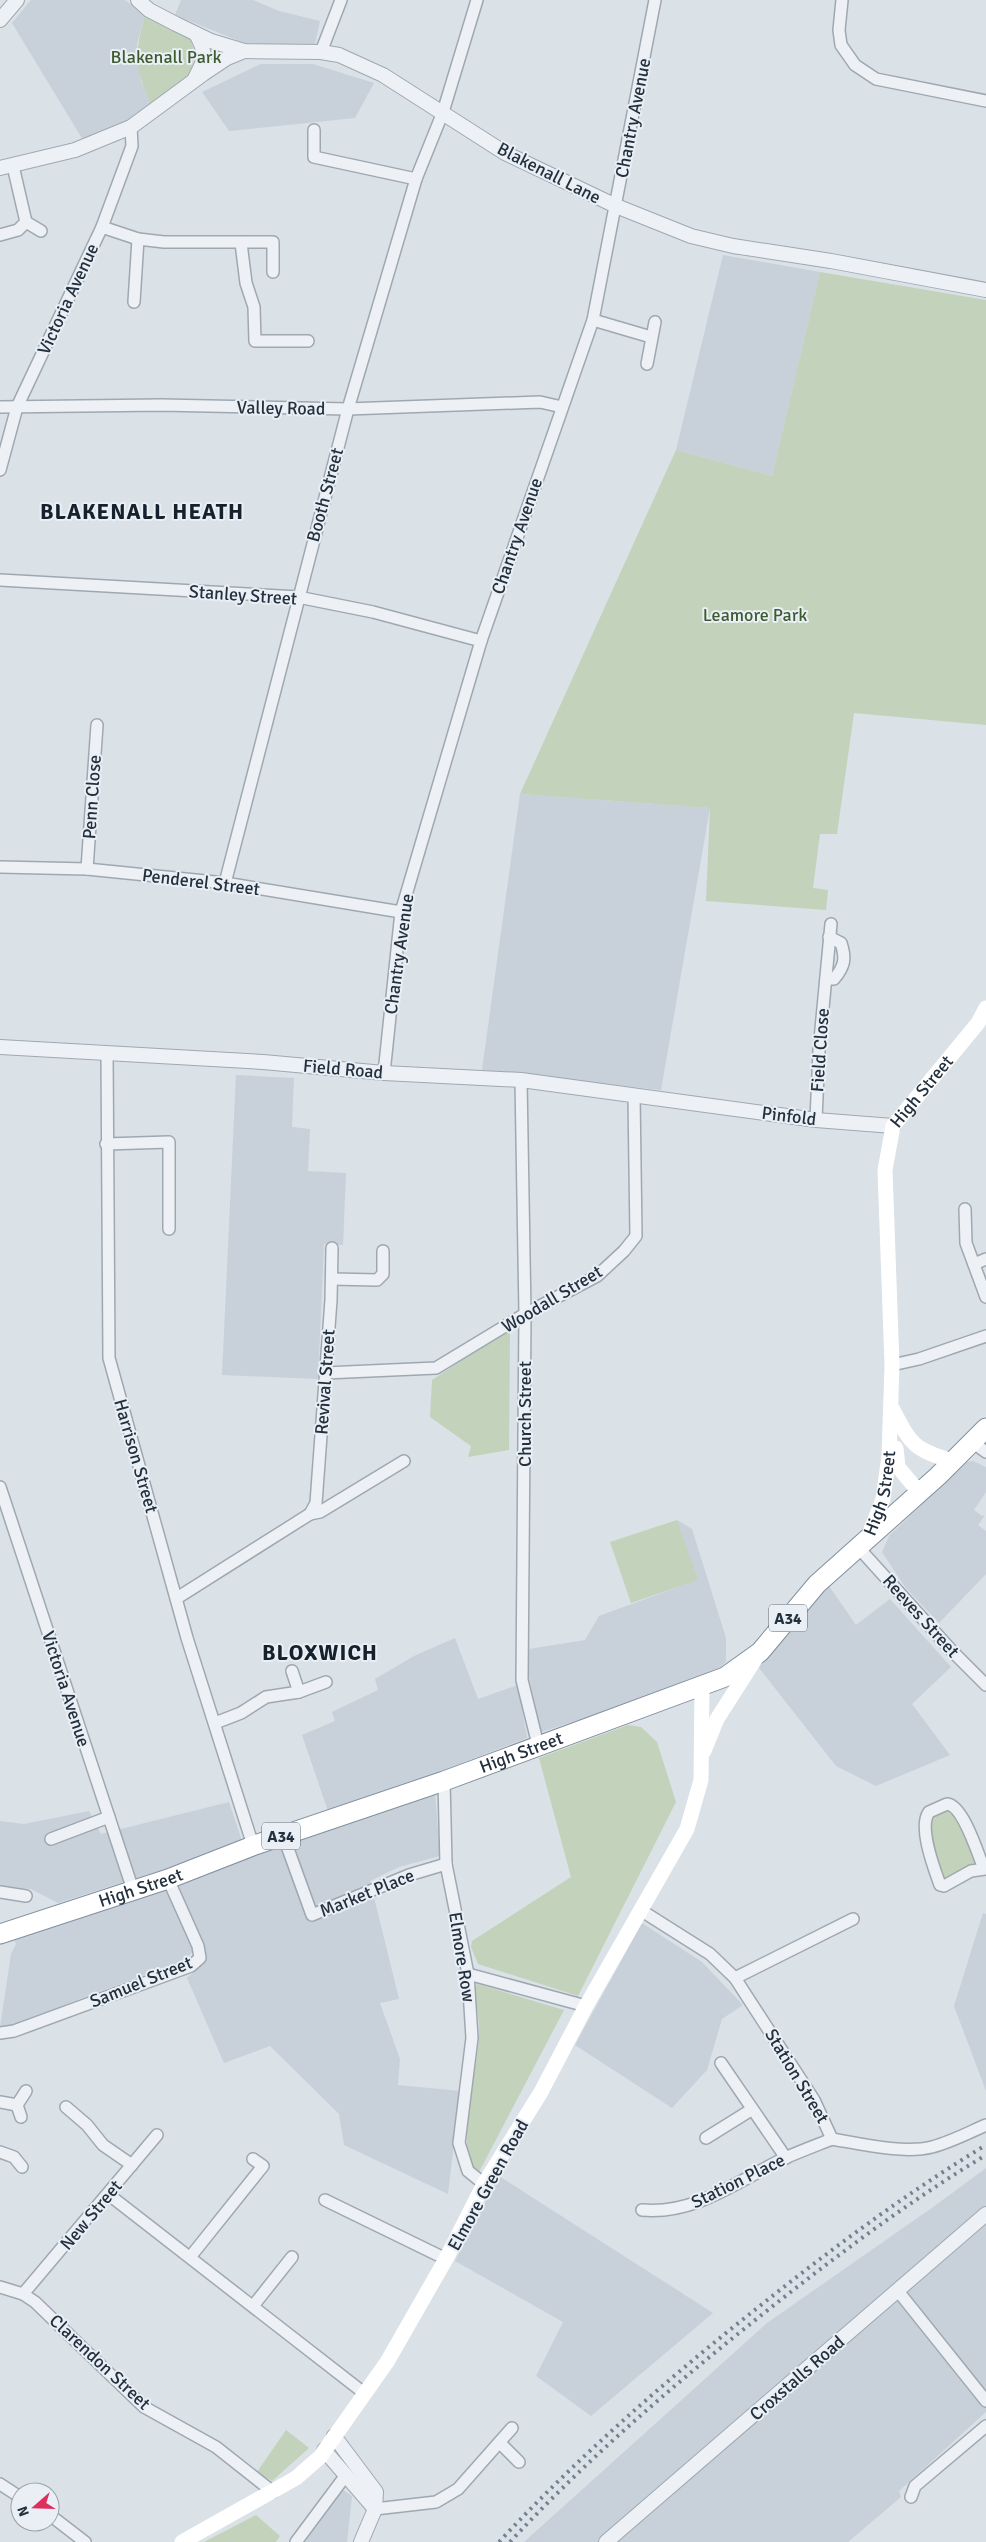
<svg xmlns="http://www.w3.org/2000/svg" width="986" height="2542" viewBox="0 0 986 2542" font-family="Signika,sans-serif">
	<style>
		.built { fill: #c8d0d9 }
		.green { fill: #c3d2ba }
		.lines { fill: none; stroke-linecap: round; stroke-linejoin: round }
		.minor-casing { stroke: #9fa8b1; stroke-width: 14 }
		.tertiary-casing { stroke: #9fa8b1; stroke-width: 16 }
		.trunk-casing { stroke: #80909f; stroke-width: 21 }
		.minor { stroke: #edf1f5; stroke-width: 11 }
		.tertiary { stroke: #edf1f5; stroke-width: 14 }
		.secondary { stroke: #fff; stroke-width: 15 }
		.trunk { stroke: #fff; stroke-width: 19 }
		.rail { stroke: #728292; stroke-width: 4; stroke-dasharray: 2.5 5; stroke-linecap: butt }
		.labels { text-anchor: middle; stroke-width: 4; stroke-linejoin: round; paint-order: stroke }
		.shield { fill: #e9eff5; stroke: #5e6975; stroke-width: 1 }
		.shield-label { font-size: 16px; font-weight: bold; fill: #23303e }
		.park-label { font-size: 18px; fill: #3c5b2f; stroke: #e9eff5 }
		.street-label { font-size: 18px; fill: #23303e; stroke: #e9eff5 }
		.district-label { font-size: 22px; font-weight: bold; letter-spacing: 1px; fill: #16212e; stroke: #e9eff5 }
	</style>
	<rect width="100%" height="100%" fill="#dae1e7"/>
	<!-- built -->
	<g class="built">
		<polygon points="31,0 125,0 145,15 137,44 141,81 152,106 128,122 83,140 12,23"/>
		<polygon points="181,0 253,0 279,11 320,21 315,44 292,46 244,43 175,15"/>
		<polygon points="261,64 313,64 374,83 355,118 229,131 202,92"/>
		<polygon points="723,255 820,272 772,476 676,450"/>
		<polygon points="520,794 710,808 661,1090 482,1070"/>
		<polygon points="236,1075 294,1078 292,1127 310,1129 308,1171 346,1173 343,1245 324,1244 318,1379 222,1375"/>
		<polygon points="973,1461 986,1467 986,1492 974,1510 982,1516 985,1515 978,1525 986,1531 986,1574 939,1623 905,1587 882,1552 889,1536 966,1462"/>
		<polygon points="677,1520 692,1529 726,1638 726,1662 713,1673 656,1695 541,1732 529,1677 529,1649 585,1640 599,1616 697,1580"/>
		<polygon points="829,1586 856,1625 890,1599 951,1667 912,1704 950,1755 876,1786 836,1766 756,1664"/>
		<polygon points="455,1638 478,1699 518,1685 527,1738 329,1814 302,1735 335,1721 332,1712 378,1690 375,1679 414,1656"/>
		<polygon points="435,1792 440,1856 399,1867 370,1881 399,1999 380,2003 400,2059 398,2085 460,2091 448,2194 344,2145 339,2114 270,2046 224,2063 187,1978 202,1965 205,1958 174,1881"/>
		<polygon points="229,1802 243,1844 58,1903 31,1889 0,1886 0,1821 24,1824 89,1811 101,1834"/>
		<polygon points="164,1885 194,1951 182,1961 72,2002 18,2026 0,2027 11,1954 16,1944 14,1940"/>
		<polygon points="983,1913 986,1914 986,2091 954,2006"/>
		<polygon points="642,1923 702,1962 743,2005 722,2019 707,2070 672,2108 575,2045"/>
		<polygon points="986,2168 986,2412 899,2491 901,2497 848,2542 524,2542 767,2323 936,2205"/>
		<polygon points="499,2176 713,2313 591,2416 536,2376 563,2322 455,2261"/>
		<polygon points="337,2486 352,2496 347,2542 301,2542"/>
	</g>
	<!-- green -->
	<g class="green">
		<path d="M 145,15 L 189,35 C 205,73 179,85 152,106 C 134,67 134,56 145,15 Z"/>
		<polygon points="820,272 986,300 986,725 854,713 837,834 820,834 813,888 828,890 826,910 706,901 710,808 520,794 676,450 772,476"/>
		<polygon points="510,1329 509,1450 468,1457 471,1446 430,1417 432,1380"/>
		<polygon points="677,1520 698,1580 631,1603 610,1542"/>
		<polygon points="628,1725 641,1727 657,1742 676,1802 578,1996 478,1964 471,1947 472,1941 571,1877 539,1758"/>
		<polygon points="945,1809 958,1815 979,1864 943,1882 927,1823 928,1817"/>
		<path d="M 477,1984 L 564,2010 L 479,2172 C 452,2155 478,2067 479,2038 C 480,2021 476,2004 474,1987 Z"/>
		<polygon points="286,2430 309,2448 272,2481 257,2472"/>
		<polygon points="256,2515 280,2536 276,2542 204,2542"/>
	</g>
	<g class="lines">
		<defs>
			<g id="minor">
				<polyline points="842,0 839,30 841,45 855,65 876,79 986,101"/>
				<polyline points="321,52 341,0"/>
				<polyline points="314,130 314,157 416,179"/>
				<polyline points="26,222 41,231"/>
				<polyline points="102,227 138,239 164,242 273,242 273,272"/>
				<polyline points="0,235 18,230 26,222 13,166"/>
				<polyline points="241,243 246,283 254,307 255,341 308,341"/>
				<polyline points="134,302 138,239"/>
				<polyline points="593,320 651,337"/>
				<polyline points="647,364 655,322"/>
				<polyline points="0,407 161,405 348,409 540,402 562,407"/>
				<polyline points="0,470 17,407 102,227 132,146 131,127"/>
				<polyline points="0,580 298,597 373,612 481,641"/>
				<polyline points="0,867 87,869 225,883 401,912"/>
				<polyline points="87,869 97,725"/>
				<polyline points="225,883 348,409 416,179 443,112 477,0"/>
				<path d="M 826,979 L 834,979 C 845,966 846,958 841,943 L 829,937"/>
				<polyline points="107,1053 109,1358 187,1638 250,1836 255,1845"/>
				<polyline points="384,1073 401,912 481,641 593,320 655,0"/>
				<polyline points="521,1080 525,1314 522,1680 538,1745"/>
				<polyline points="816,1120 819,1050 831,924"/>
				<polyline points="106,1144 169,1142 169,1229"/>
				<polyline points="965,1209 966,1243 986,1297"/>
				<polyline points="974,1264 986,1259"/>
				<polyline points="332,1279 377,1280 383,1274 383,1251"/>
				<polyline points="892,1365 919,1359 986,1336"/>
				<polyline points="325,1373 436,1368 525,1314 597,1276 624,1251 636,1236 634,1096"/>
				<polyline points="972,1442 986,1452"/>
				<polyline points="0,1487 133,1890"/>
				<polyline points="310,1514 320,1512 404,1461"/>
				<polyline points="857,1546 952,1651 986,1685"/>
				<polyline points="177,1598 310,1514 316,1503 331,1300 332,1248"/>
				<polyline points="292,1671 299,1692"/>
				<polyline points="215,1723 241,1713 266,1697 299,1692 326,1682"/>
				<polyline points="444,1781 446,1864 468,1974 472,2038 459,2143 468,2171 484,2184"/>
				<polyline points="283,1835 312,1915 409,1875 446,1864"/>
				<polyline points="51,1839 109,1817"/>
				<path d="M 984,1869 C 978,1854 963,1805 947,1804 L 929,1812 C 918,1827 934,1868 940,1885 L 944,1886 L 971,1871 L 986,1869"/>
				<polyline points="0,1892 26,1896"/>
				<polyline points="642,1911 710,1954 735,1978 814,2100 832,2139"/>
				<polyline points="468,1974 586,2006"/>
				<polyline points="735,1978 853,1919"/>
				<polyline points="0,2033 14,2031 191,1966 200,1958 198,1946 168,1879"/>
				<polyline points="721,2063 786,2158"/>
				<polyline points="0,2102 17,2105"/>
				<polyline points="66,2107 87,2125 103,2145 132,2165"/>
				<polyline points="21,2117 17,2105 26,2091"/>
				<polyline points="706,2138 751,2110"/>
				<path d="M 832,2139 C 861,2144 904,2154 932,2147 C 951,2142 968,2133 986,2125"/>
				<polyline points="0,2152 14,2157 22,2167"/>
				<polyline points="108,2194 364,2393"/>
				<polyline points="325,2200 446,2259"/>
				<path d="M 642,2210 C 696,2215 739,2180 785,2158 C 801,2151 817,2145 832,2139"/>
				<polyline points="191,2256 263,2166 253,2159"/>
				<polyline points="0,2287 23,2294 35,2302 144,2407 216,2447 273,2492"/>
				<polyline points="898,2291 986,2401"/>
				<polyline points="23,2294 157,2135"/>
				<polyline points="253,2306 292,2257"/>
				<polyline points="501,2444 519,2462"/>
				<polyline points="0,2484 20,2497"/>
				<polyline points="911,2497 915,2486 986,2426"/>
				<polyline points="375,2509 436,2502 458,2489 512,2428"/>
				<polyline points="50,2515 85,2542"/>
				<polyline points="296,2542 346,2475"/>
			</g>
			<g id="tertiary">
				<polyline points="138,0 149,10 176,24 211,41 244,51 321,52 339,55 383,75 505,153 616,206 691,236 733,246 831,261 986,290"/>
				<polyline points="0,20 17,0"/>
				<path d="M 195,78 C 206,58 207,54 196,34"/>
				<polyline points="0,168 75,150 131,127 203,74 227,58 244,51"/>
				<polyline points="0,1047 263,1062 384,1073 521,1080 816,1120 893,1126"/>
				<polyline points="334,2436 376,2492 375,2509 361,2542"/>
				<polyline points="324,2450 375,2509"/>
				<polyline points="606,2542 986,2214"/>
			</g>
			<g id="trunk">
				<path id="s2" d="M 0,1934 L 168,1879 L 255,1845 L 444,1781 L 725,1677 L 760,1652 L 817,1584 L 938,1476 L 986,1428"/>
			</g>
		</defs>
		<!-- minor casing -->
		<use href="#minor" class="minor-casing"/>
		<!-- tertiary casing -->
		<use href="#tertiary" class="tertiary-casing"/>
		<!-- trunk casing -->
		<use href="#trunk" class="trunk-casing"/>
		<!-- minor -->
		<use href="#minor" class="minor"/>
		<!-- tertiary -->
		<use href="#tertiary" class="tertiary"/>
		<!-- secondary -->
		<g class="secondary">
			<path d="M 892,1408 C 911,1444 912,1449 952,1461"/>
			<polyline points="896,1448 898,1467 919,1492"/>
			<path id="s1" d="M 868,1537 L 883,1499 L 889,1456 L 892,1365 L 885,1170 L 893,1126 L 978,1023 L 986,1008"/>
			<polyline points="704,1751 717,1719 756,1658"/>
			<polyline points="182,2542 296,2478 320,2457 387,2362 446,2259 484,2184 541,2092 586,2006 687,1829 701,1780 702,1686"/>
		</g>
		<!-- trunk -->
		<use href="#trunk" class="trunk"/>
		<!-- rail -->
		<g class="rail">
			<path d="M 499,2542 C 578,2457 665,2381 756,2309 C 830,2250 905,2194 986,2145"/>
			<path d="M 510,2542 C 587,2459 671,2387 759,2317 C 832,2259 906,2203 986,2155"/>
		</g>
	</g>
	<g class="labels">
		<!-- shield labels -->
		<g class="shield">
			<rect x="769" y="1604.5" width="38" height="27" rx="4"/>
			<rect x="262" y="1822.5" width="38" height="27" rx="4"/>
		</g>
		<g class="shield-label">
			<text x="788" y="1624">A34</text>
			<text x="281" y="1842">A34</text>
		</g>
		<!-- park labels -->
		<g class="park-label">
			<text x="166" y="63">Blakenall Park</text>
			<text x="755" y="621">Leamore Park</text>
		</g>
		<!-- street labels -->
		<g class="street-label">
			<text transform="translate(633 118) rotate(-79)" y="6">Chantry Avenue</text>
			<text transform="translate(549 173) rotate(27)" y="6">Blakenall Lane</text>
			<text transform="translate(68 299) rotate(-65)" y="6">Victoria Avenue</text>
			<text transform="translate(281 408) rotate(1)" y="6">Valley Road</text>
			<text transform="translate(325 495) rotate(-75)" y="6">Booth Street</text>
			<text transform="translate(517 536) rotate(-71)" y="6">Chantry Avenue</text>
			<text transform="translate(243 595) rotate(4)" y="6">Stanley Street</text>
			<text transform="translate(92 797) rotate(-86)" y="6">Penn Close</text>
			<text transform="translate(201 882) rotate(7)" y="6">Penderel Street</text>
			<text transform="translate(399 954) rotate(-82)" y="6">Chantry Avenue</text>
			<text transform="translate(820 1050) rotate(-86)" y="6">Field Close</text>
			<text transform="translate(343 1069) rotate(5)" y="6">Field Road</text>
			<text dy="6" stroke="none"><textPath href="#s1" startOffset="460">High Street</textPath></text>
			<text transform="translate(789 1116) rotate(7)" y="6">Pinfold</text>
			<text transform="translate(552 1299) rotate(-31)" y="6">Woodall Street</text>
			<text transform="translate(325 1382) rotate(-86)" y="6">Revival Street</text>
			<text transform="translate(525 1414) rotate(-90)" y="6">Church Street</text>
			<text transform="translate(136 1456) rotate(74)" y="6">Harrison Street</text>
			<text dy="6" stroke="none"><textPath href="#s1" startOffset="46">High Street</textPath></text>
			<text transform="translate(921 1616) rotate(48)" y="6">Reeves Street</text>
			<text transform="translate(66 1689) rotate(72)" y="6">Victoria Avenue</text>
			<text dy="6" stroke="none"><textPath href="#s2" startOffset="552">High Street</textPath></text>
			<text dy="6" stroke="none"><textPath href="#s2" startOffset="148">High Street</textPath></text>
			<text transform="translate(367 1893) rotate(-22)" y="6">Market Place</text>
			<text transform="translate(462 1957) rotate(81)" y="6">Elmore Row</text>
			<text transform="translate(141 1982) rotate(-22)" y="6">Samuel Street</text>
			<text transform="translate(797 2076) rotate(59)" y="6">Station Street</text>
			<text transform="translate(738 2181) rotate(-26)" y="6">Station Place</text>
			<text transform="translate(488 2185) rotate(-61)" y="6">Elmore Green Road</text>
			<text transform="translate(91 2215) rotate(-50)" y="6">New Street</text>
			<text transform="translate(100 2362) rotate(43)" y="6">Clarendon Street</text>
			<text transform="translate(797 2378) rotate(-41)" y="6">Croxstalls Road</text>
		</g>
		<!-- district labels -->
		<g class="district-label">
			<text x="142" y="519">BLAKENALL HEATH</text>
			<text x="320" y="1660">BLOXWICH</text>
		</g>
	</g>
	<!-- north arrow -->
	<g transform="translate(35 2507) rotate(250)"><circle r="24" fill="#e9eff5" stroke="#9aa3ac"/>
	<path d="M0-4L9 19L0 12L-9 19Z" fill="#dc2f5d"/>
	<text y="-8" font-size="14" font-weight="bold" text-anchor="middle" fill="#23303e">N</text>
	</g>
</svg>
